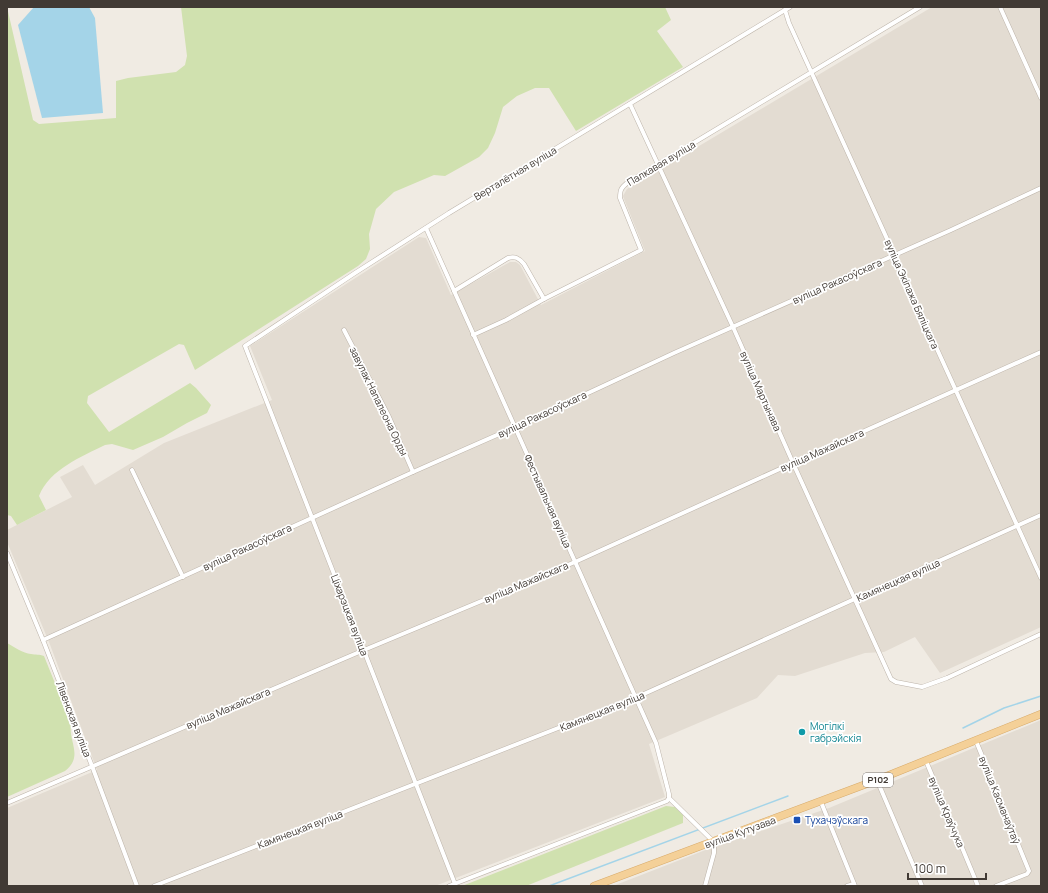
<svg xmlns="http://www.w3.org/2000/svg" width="1048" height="893" viewBox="0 0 1048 893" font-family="Manrope,sans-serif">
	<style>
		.residential { fill: #e3dcd2 }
		.green { fill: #d0e1af }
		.water { fill: #a4d4e8 }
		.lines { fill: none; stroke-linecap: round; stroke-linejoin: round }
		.stream { stroke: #a4d4e8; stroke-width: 1.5 }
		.street-casing { stroke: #bdb4aa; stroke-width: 5 }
		.primary-casing { stroke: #d7aa6a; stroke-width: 8 }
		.street { stroke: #fff; stroke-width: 4 }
		.primary { stroke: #f4d098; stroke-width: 7 }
		.culture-dot { fill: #0f9aa8; stroke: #fff; stroke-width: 1.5 }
		.transit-dot { fill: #1a4fb4; stroke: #fff; stroke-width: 1.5 }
		.labels { text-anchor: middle; stroke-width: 3.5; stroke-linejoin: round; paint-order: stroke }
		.shield { fill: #fff; stroke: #7a7571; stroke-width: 1 }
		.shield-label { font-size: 9px; font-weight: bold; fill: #413a34 }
		.street-label { font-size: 10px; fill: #413a34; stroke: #fff }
		.culture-label { font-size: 10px; fill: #0d838f; stroke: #fff; text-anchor: start }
		.transit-label { font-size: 10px; fill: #164399; stroke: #fff; text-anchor: start }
	</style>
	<rect width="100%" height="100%" fill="#f0ebe3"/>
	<!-- residential -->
	<g class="residential">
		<polygon points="932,7 1041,7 1041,627 940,673 915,637 884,652 865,653 795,676 778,675 757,698 649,744 665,797 435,886 7,886 7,808 97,770 49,642 7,542 7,530 72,497 60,477 83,465 95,485 164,443 272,400 250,346 419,237 426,238 451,295 510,262 516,262 520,265 541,305 645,251 624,199 623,196 627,189"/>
		<polygon points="1041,720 1041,886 613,886 708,849 829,808"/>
	</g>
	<!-- green -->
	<g class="green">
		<path d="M 7,7 L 33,120 L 39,124 L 116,118 L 116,81 L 128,78 L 176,72 L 185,65 L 187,56 L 181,7 L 665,7 L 671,20 L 657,31 L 683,67 L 576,131 L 549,88 L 535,88 L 517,96 L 503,107 L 495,133 L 488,148 L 479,157 L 445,176 L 434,175 L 394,192 L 376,209 L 369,234 L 370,249 L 366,259 L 358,266 L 195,370 L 184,345 L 179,344 L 88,396 L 87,403 L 109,432 L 190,383 L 196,388 L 211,405 L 207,413 L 187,423 L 163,437 L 133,450 L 112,444 L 105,445 C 81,457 50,469 39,496 L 46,510 L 17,525 L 11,516 L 7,515 Z"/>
		<path d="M 7,643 C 14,647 23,653 31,654 C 36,655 39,654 44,656 L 71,723 C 68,742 84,756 65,771 L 7,797 Z"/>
		<polygon points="666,806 675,807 683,815 683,823 526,886 462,886"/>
	</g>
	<!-- water -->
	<polygon class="water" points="34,7 89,7 95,18 103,113 42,118 18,25"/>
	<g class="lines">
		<!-- stream -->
		<g class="stream">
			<polyline points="963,728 1004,708 1041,696"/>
			<polyline points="549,886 788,796"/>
		</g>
		<defs>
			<g id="street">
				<polyline points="1000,7 1041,98"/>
				<polyline points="785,10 789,23 1041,578"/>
				<polyline points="630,104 733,327 793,463 891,679 896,682 922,687 947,678 1041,634"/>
				<polyline points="426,228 656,743 669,794 669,798 667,801 449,886"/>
				<path d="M 454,291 L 508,258 C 515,256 519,258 524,264 L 544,299"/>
				<polyline points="344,330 389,417 413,472"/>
				<path d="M 473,335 L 506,320 L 544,299 L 641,250 L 620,198 C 620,190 621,188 627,183 L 920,7"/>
				<polyline points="132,470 183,577"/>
				<polyline points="7,553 43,640 92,766 137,886"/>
				<polyline points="43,640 413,472 515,427 674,353 951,230 1041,188"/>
				<polyline points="976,741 1029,871 1027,874 996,886"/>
				<polyline points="926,761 978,886"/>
				<polyline points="877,780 922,886"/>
				<polyline points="669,798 714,842 714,853 705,886"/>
				<polyline points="821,802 855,886"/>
				<polyline points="7,803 364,650 575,562 793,463 1041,352"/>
				<polyline points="455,884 245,346 355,273 449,213 790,7"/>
				<polyline points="154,886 635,698 1041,515"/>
				<polyline points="847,886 854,884"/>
			</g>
			<polyline id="primary" points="594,886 877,780 1041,714"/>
		</defs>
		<!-- street casing -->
		<use href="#street" class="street-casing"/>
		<!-- primary casing -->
		<use href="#primary" class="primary-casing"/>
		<!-- street -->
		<use href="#street" class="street"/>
		<!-- primary -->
		<use href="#primary" class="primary"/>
	</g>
	<!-- markers -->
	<circle class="culture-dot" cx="802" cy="732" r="4"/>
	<rect class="transit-dot" x="793" y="816" width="8" height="8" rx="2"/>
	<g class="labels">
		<!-- shield labels -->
		<rect class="shield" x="863" y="773" width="30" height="14" rx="3"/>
		<g class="shield-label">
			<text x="878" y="783">Р102</text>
		</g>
		<!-- street labels -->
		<g class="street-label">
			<text transform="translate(661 163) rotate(-31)" y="4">Палкавая вуліца</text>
			<text transform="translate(515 173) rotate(-31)" y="4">Верталётная вуліца</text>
			<text transform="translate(837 281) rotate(-24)" y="4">вуліца Ракасоўскага</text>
			<text transform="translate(912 294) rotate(66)" y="4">вуліца Экіпажа Бяліцкага</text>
			<text transform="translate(761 391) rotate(66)" y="4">вуліца Мартынава</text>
			<text transform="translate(379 401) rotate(64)" y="4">завулак Напалеона Орды</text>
			<text transform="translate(542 414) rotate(-25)" y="4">вуліца Ракасоўскага</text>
			<text transform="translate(822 450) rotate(-24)" y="4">вуліца Мажайскага</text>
			<text transform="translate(548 501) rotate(66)" y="4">Фестывальная вуліца</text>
			<text transform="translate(247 547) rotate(-25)" y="4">вуліца Ракасоўскага</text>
			<text transform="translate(898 580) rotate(-24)" y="4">Камянецкая вуліца</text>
			<text transform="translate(526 582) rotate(-23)" y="4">вуліца Мажайскага</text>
			<text transform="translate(350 615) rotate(69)" y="4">Ціхарэцкая вуліца</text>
			<text transform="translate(228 708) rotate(-23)" y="4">вуліца Мажайскага</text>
			<text transform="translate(602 711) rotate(-22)" y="4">Камянецкая вуліца</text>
			<text transform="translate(74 719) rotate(69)" y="4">Лівенская вуліца</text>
			<text transform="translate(1000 800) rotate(68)" y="4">вуліца Касманаўтаў</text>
			<text transform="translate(947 812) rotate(67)" y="4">вуліца Краўчука</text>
			<text transform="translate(300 829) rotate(-21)" y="4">Камянецкая вуліца</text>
			<text transform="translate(740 832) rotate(-20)" y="4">вуліца Кутузава</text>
		</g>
		<!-- culture labels -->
		<g class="culture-label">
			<text x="810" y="730">Могілкі<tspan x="810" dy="12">габрэйскія</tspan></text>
		</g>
		<!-- transit labels -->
		<g class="transit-label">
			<text x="805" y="824">Тухачэўскага</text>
		</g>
	</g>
	<!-- border -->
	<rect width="1048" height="893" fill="none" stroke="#413a34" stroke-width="16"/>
	<!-- scale -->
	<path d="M908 873v6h78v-6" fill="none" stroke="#413a34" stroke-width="2"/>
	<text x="914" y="873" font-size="12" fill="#413a34" stroke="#ffffff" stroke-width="3" paint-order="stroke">100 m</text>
</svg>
